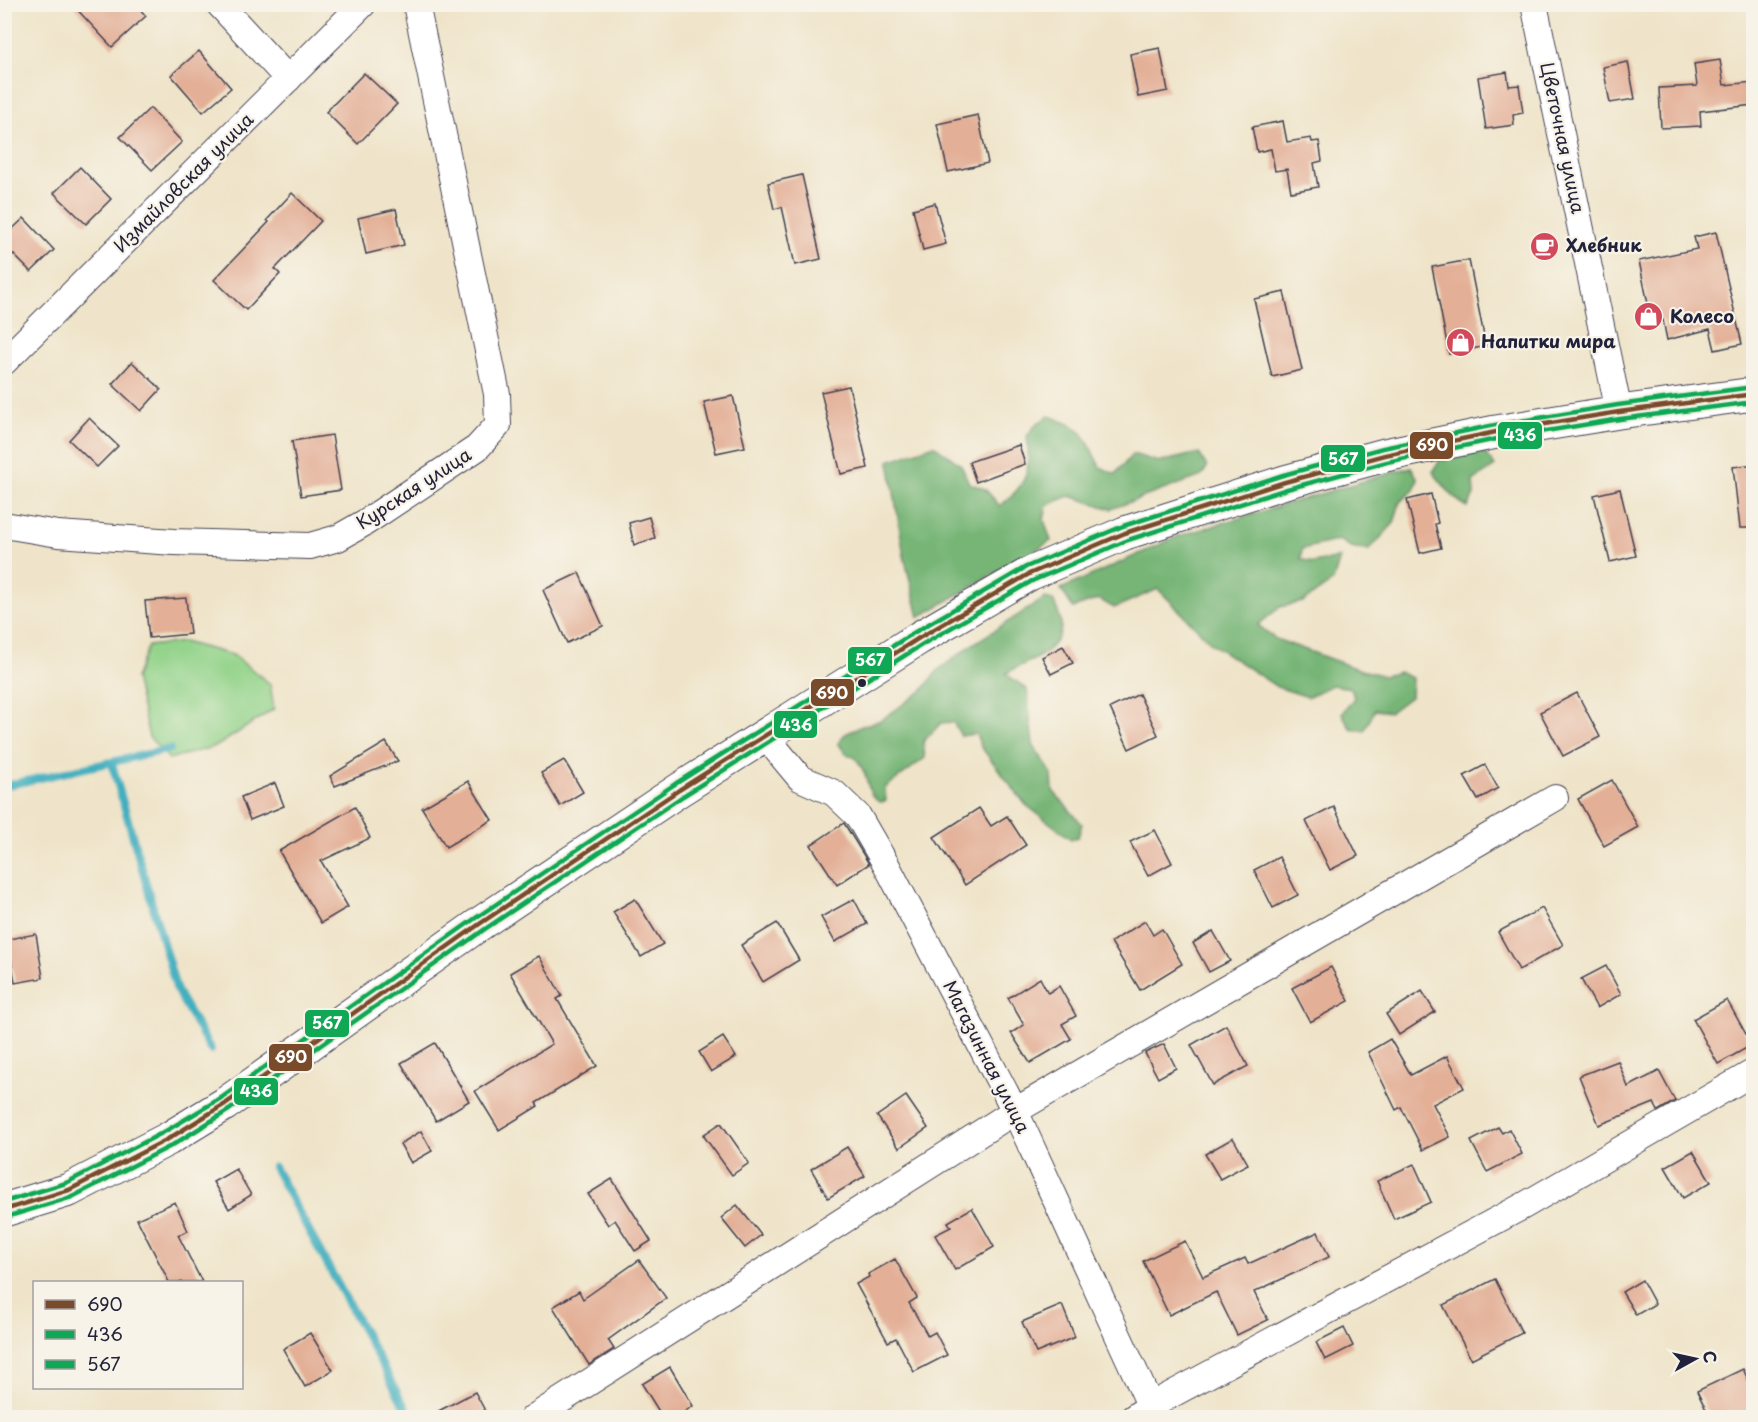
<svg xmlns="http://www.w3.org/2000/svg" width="1758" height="1422" viewBox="0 0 1758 1422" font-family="'Playpen Sans',sans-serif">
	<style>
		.green { fill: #93d38a; stroke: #5a7a62; stroke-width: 1.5 }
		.forest { fill: #76b576; stroke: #4c6c58; stroke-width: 1.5 }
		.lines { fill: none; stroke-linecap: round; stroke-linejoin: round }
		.stream { stroke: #41afbf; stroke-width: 8 }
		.building { fill: #e3af96 }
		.street-casing { stroke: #413f50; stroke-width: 28 }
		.primary-casing { stroke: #413f50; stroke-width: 35 }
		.street { stroke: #fff; stroke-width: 26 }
		.primary { stroke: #fff; stroke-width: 33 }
		.bus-1-casing { stroke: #f7f3e8; stroke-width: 9 }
		.bus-2-casing { stroke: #f7f3e8; stroke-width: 9 }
		.bus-3-casing { stroke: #f7f3e8; stroke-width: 9 }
		.bus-1 { stroke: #7a4b2a; stroke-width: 4.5 }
		.bus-2 { stroke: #10a855; stroke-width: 4.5 }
		.bus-3 { stroke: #10a855; stroke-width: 4.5 }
		.bus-dot { fill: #22223b; stroke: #f7f3e8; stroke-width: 2 }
		.labels { text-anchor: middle; stroke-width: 4.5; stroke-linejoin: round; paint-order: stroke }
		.street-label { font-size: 18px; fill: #22223b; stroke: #f7f3e8 }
		.poi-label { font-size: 18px; font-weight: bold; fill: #22223b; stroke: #f7f3e8; text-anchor: start }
		.line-badge { stroke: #f7f3e8; stroke-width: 2 }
		.badge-label { font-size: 16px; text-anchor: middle; font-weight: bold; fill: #fff }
	</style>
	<rect width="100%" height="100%" fill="#f7f3e8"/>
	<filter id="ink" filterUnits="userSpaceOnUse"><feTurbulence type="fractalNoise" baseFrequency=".0167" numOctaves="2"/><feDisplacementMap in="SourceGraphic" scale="12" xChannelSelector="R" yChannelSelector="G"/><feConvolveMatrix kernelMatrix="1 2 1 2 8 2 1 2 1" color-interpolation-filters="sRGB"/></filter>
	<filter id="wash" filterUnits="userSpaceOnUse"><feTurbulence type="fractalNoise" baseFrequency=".008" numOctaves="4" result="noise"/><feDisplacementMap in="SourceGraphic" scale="24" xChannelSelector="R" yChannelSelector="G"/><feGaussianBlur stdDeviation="1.35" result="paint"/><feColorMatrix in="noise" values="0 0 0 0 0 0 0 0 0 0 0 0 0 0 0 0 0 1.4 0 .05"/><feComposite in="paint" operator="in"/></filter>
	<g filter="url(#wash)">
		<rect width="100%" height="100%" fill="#efe4c9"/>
		<!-- green -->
		<polygon class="green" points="183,642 233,655 270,684 274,709 217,746 169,759 149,737 135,678 148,646"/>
		<!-- forest -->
		<g class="forest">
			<path d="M 1049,416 C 1089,430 1082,433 1100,467 L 1115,474 L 1133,454 L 1159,462 L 1199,453 L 1207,467 L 1202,476 L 1111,509 L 1070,496 L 1047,505 L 1044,520 L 1051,541 L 919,617 L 904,556 L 889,461 L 934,445 L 961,465 L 969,483 L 985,489 L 1000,506 C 1028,484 1031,471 1027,436 L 1036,424 Z"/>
			<path d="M 1483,451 L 1495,466 L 1473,481 L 1474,495 L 1468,507 C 1453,500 1443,484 1433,472 L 1441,458 Z"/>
			<polygon points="1411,467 1418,479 1414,490 1400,502 1394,523 1369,550 1355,549 1339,540 1302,549 1301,559 1313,563 1340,558 1333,581 1303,602 1280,607 1258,625 1276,639 1355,668 1384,676 1399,672 1412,678 1411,696 1390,712 1375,710 1364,731 1350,728 1342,713 1354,698 1351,688 1332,685 1308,697 1277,687 1212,644 1158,589 1114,608 1099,599 1073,608 1061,589 1179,536"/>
			<path d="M 1045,598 L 1053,600 C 1056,607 1060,615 1061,623 C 1063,642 1042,657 1026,663 C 1018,667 1012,669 1006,674 L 1027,689 L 1033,745 L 1052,774 L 1053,791 L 1082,824 L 1078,837 L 1071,839 L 1026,805 L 981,747 L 976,734 L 961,736 L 953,722 L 941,723 L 923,742 L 925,758 L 885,788 L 886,801 L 879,802 C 870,795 870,792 867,781 C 866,773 860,765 856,758 L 846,754 L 838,743 L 845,734 L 862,726 L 881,720 L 923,690 L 938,670 L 973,644 Z"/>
		</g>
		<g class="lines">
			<!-- stream -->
			<g class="stream">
				<polyline points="112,764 177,991 211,1050"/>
				<polyline points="4,786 170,749"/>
				<polyline points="274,1167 411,1418"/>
			</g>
		</g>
		<g id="blocks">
			<!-- building -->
			<g class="building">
				<polygon points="72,4 135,4 146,16 112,47"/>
				<polygon points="1160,48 1168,91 1138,97 1130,54"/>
				<polygon points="199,51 231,88 203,112 171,75"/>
				<polygon points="1720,60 1724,85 1754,82 1754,105 1700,111 1701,126 1661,128 1659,88 1697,86 1694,64"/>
				<polygon points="1628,62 1635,99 1610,103 1603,67"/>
				<polygon points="1507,72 1509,86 1519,85 1523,113 1513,115 1514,125 1486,129 1478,77"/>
				<polygon points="364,73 397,104 358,144 326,112"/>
				<polygon points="150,108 182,142 152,170 120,137"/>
				<polygon points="978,115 988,163 948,172 937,124"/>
				<polygon points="1283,121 1287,142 1311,138 1312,142 1319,141 1322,161 1314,163 1318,187 1291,192 1287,169 1275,171 1271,149 1257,152 1252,127"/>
				<polygon points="80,167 111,199 86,224 54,193"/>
				<polygon points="802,175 821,259 795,265 782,207 774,209 768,183"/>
				<polygon points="292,193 321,221 275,269 280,274 246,310 214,280 269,222 267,220"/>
				<polygon points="935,203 946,244 923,250 913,209"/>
				<polygon points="396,209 404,245 366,254 358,218"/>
				<polygon points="24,218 54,250 31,272 4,245 4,237"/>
				<polygon points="1716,232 1742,344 1715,350 1710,329 1667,340 1663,320 1652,323 1639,261 1697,249 1694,237"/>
				<polygon points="1469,260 1486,346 1449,354 1432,267"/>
				<polygon points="1284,292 1302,370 1272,377 1254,299"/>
				<polygon points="132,362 161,389 141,411 112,384"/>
				<polygon points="849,386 868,468 841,474 821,392"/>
				<polygon points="733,396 745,447 716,453 704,402"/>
				<polygon points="89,418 118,446 97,467 69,440"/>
				<polygon points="332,435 341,490 301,496 292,441"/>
				<polygon points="1019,445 1025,464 976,482 969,462"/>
				<polygon points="1754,464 1754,528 1740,528 1733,467"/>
				<polygon points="1620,489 1636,556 1610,562 1594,495"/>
				<polygon points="1431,494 1438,523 1435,524 1441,548 1420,553 1407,500"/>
				<polygon points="649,517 655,538 634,545 629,523"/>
				<polygon points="579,573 603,626 567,643 543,590"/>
				<polygon points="186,598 190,634 149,638 145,601"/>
				<polygon points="1063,646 1073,663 1051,674 1042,657"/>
				<polygon points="1577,693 1600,737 1563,756 1540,712"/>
				<polygon points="1139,694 1158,735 1129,749 1110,708"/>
				<polygon points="386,742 398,761 335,786 330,776"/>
				<polygon points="564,760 583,792 560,806 541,773"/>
				<polygon points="1485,765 1498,788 1478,800 1464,776"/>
				<polygon points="1612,780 1638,827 1604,846 1578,799"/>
				<polygon points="468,781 492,820 446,847 422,808"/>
				<polygon points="275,783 284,806 250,820 241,797"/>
				<polygon points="355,807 370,838 321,861 348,907 321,923 279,851"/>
				<polygon points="1334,807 1358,856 1330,870 1306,821"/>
				<polygon points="979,808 991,826 1007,816 1026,845 965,885 934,837"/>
				<polygon points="844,823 869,864 837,885 811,845"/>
				<polygon points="1155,830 1172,863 1148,876 1130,842"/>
				<polygon points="1279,857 1298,895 1273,908 1254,870"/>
				<polygon points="635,899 663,944 641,957 613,912"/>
				<polygon points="854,899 867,924 835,942 821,917"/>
				<polygon points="1542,908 1563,945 1519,970 1498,932"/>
				<polygon points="1145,921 1153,935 1162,929 1182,964 1140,990 1111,942"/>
				<polygon points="777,923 799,960 763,982 741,945"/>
				<polygon points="1213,931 1230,961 1209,972 1193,943"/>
				<polygon points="36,934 43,978 15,983 8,939"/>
				<polygon points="539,956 562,996 557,999 597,1066 536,1103 538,1106 499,1130 475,1091 552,1044 510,973"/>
				<polygon points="1606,966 1621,994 1597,1008 1581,979"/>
				<polygon points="1331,967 1349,1001 1310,1022 1292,988"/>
				<polygon points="1040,978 1048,993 1059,986 1076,1016 1062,1024 1071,1039 1030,1063 1011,1033 1024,1025 1008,998"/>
				<polygon points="1422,991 1435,1012 1399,1035 1386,1014"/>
				<polygon points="1727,1000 1752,1045 1718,1064 1693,1019"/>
				<polygon points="1226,1025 1248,1066 1213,1085 1191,1045"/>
				<polygon points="723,1037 736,1057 711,1072 699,1052"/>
				<polygon points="1390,1039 1411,1075 1447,1056 1464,1088 1433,1104 1450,1137 1423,1150 1401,1107 1396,1110 1368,1052"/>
				<polygon points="435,1043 469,1101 436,1121 401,1063"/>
				<polygon points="1164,1044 1176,1068 1158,1078 1145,1053"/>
				<polygon points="1618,1061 1628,1087 1659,1071 1675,1101 1658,1111 1654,1103 1599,1125 1579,1076"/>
				<polygon points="906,1096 928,1128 899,1148 877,1116"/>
				<polygon points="721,1123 749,1163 732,1175 703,1135"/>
				<polygon points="1498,1127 1502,1133 1509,1129 1522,1154 1487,1172 1471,1141"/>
				<polygon points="421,1131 432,1151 411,1163 400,1144"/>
				<polygon points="1233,1138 1248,1164 1220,1179 1205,1154"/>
				<polygon points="847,1147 865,1176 828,1198 811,1169"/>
				<polygon points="1693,1151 1711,1182 1683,1198 1665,1167"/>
				<polygon points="1414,1164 1431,1202 1394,1219 1377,1181"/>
				<polygon points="236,1169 251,1195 229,1209 213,1182"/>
				<polygon points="612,1179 651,1241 635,1251 615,1220 608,1225 588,1194"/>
				<polygon points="175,1202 188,1231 178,1235 202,1282 169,1282 137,1219"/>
				<polygon points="737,1205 761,1235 745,1248 721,1218"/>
				<polygon points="972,1208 994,1247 955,1270 935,1235 951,1227 948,1222"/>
				<polygon points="1318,1232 1329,1257 1254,1292 1268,1320 1237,1335 1216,1292 1169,1315 1143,1261 1185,1241 1203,1277 1245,1258 1248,1264"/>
				<polygon points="895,1259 917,1298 909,1303 928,1336 935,1332 947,1355 914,1372 896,1338 888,1342 856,1284 869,1277 868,1274"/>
				<polygon points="639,1260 666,1298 608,1340 614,1349 589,1365 553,1307 579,1291 583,1299"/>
				<polygon points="1495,1279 1522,1333 1471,1359 1443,1305"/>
				<polygon points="1642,1280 1655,1304 1636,1315 1622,1292"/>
				<polygon points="1062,1305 1075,1337 1036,1353 1022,1322"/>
				<polygon points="1344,1328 1353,1346 1325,1360 1316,1342"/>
				<polygon points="310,1333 333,1370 305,1387 283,1349"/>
				<polygon points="670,1367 693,1406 675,1418 663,1418 642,1384"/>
				<polygon points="1743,1369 1754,1392 1754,1418 1710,1418 1697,1391"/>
				<polygon points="475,1392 489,1418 425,1418"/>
			</g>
		</g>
	</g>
	<g filter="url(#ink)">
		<use href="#blocks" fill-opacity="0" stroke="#413f50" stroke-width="1.5"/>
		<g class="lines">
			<defs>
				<g id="street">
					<polyline points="219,4 288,79"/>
					<polyline points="1534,4 1619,412"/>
					<polyline points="4,362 363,4"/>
					<polyline points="4,525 58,534 174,542 310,546 338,538 366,522 477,448 498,425 497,394 416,4"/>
					<polyline points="765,736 800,778 834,793 858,816 887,866 1015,1111 1156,1418"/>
					<polyline points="533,1418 1015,1111 1555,798"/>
					<polyline points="1133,1418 1150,1406 1525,1205 1754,1072"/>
				</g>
				<polyline id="primary" points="4,1210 69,1190 168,1139 225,1104 481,923 679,790 919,638 1029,574 1125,533 1285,482 1385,455 1496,432 1619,412 1754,394"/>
			</defs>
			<!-- street casing -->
			<use href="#street" class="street-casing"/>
			<!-- primary casing -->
			<use href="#primary" class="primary-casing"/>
			<!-- street -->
			<use href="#street" class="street"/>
			<!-- primary -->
			<use href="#primary" class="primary"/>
			<defs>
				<polyline id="bus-1" points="4,1210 69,1190 168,1139 225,1104 481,923 679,790 919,638 1029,574 1125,533 1285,482 1385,455 1496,432 1619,412 1754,394"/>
				<polyline id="bus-2" points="6,1217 72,1197 171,1146 229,1110 485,929 683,796 923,644 1032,581 1128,540 1287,489 1387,462 1497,439 1620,419 1754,402"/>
				<polyline id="bus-3" points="4,1202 66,1183 164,1132 221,1098 477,917 675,784 915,632 1026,567 1123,526 1283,475 1383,448 1495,425 1618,405 1753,387"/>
			</defs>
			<!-- bus-1 casing -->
			<use href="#bus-1" class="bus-1-casing"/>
			<!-- bus-2 casing -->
			<use href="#bus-2" class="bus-2-casing"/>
			<!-- bus-3 casing -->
			<use href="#bus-3" class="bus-3-casing"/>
			<!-- bus-1 -->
			<use href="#bus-1" class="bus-1"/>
			<!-- bus-2 -->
			<use href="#bus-2" class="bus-2"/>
			<!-- bus-3 -->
			<use href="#bus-3" class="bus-3"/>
		</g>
	</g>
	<!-- icons -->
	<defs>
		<symbol id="cafe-disc" viewBox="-11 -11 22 22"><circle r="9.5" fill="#d1495b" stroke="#f7f3e8"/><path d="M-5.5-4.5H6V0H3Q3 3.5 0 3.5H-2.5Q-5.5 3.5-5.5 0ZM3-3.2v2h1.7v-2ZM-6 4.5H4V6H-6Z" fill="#fff"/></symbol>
		<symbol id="shop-disc" viewBox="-11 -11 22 22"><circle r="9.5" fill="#d1495b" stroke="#f7f3e8"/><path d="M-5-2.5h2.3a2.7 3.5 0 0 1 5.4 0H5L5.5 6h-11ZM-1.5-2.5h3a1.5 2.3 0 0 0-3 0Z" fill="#fff"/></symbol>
	</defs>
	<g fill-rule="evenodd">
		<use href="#cafe-disc" x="1528" y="230" width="33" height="33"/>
		<use href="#shop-disc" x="1632" y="300" width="33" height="33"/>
		<use href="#shop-disc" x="1444" y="326" width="33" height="33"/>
	</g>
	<!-- markers -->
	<circle class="bus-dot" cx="862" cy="683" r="5"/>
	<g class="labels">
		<!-- street labels -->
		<g class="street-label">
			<text transform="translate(1562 138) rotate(78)" y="6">Цветочная улица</text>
			<text transform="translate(184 183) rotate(-45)" y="6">Измайловская улица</text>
			<text transform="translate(414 489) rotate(-33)" y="6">Курская улица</text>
			<text transform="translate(986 1057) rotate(63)" y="6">Магазинная улица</text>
		</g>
		<!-- poi labels -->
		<g class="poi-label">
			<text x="1566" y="252">Хлебник</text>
			<text x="1670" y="323">Колесо</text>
			<text x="1481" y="348">Напитки мира</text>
		</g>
	</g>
	<g class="line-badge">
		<rect x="1497" y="421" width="46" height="29" rx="6" fill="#10a855"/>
		<rect x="1409" y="431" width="45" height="29" rx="6" fill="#7a4b2a"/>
		<rect x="1320" y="444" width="46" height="29" rx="6" fill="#10a855"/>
		<rect x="847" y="646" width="46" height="29" rx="6" fill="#10a855"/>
		<rect x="810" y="678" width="45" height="29" rx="6" fill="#7a4b2a"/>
		<rect x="773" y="710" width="45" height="29" rx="6" fill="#10a855"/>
		<rect x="304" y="1009" width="46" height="29" rx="6" fill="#10a855"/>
		<rect x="268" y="1043" width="45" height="29" rx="6" fill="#7a4b2a"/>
		<rect x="233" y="1077" width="46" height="29" rx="6" fill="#10a855"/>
	</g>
	<g class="badge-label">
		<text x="1520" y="441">436</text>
		<text x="1432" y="451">690</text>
		<text x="1343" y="465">567</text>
		<text x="870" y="666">567</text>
		<text x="832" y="699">690</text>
		<text x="796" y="731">436</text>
		<text x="327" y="1029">567</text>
		<text x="291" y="1063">690</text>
		<text x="256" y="1097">436</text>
	</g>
	<!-- margin -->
	<rect width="1758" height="1422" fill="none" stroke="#f7f3e8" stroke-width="24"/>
	<!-- legend -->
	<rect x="33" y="1281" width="210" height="108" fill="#f7f3e8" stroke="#a29fa3" stroke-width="1.5"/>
	<rect x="45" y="1300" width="30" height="9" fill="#7a4b2a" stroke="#a29fa3" stroke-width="1.5"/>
	<text x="87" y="1311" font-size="18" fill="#22223b">690</text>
	<rect x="45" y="1330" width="30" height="9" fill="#10a855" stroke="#a29fa3" stroke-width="1.5"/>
	<text x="87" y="1341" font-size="18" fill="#22223b">436</text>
	<rect x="45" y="1360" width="30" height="9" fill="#10a855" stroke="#a29fa3" stroke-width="1.5"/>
	<text x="87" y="1371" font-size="18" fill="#22223b">567</text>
	<!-- north arrow -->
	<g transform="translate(1695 1359) rotate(82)" stroke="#f7f3e8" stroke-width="4.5" paint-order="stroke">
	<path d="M0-4.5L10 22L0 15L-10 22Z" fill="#22223b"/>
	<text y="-9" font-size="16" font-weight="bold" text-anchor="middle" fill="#22223b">С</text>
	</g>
</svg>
